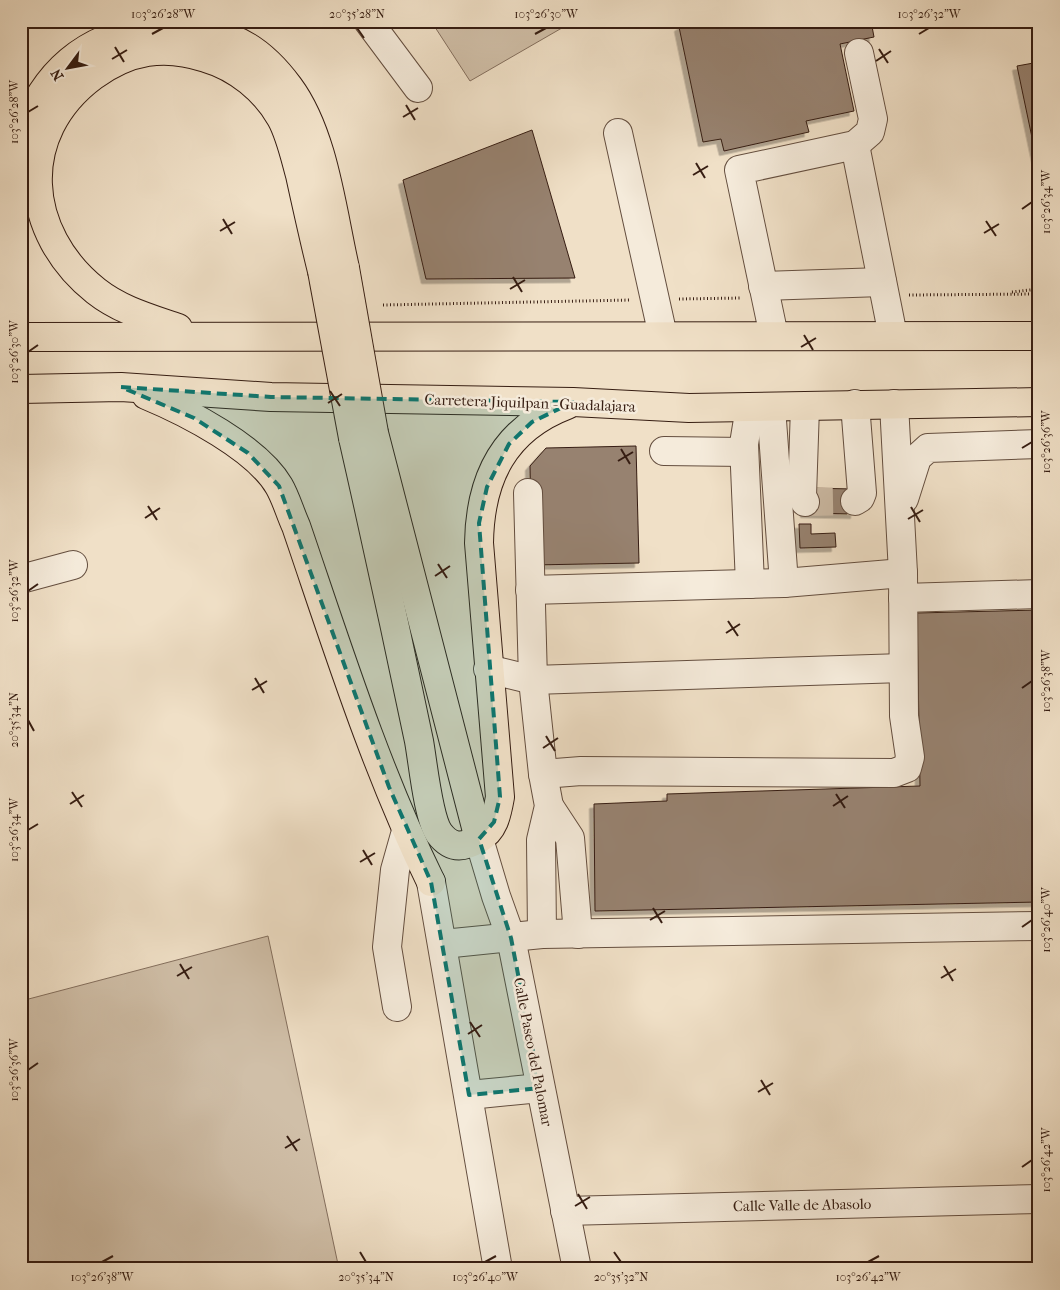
<svg xmlns="http://www.w3.org/2000/svg" width="1060" height="1290" viewBox="0 0 1060 1290" font-family="'IM FELL French Canon',serif">
	<style>
		.green { fill: #d0bfa8; stroke: #836e5d }
		.building { fill: #978270; stroke: #361d12; filter: url(#shadow) }
		.lines { fill: none; stroke-linecap: round; stroke-linejoin: round }
		.minor-tunnel { stroke: #cbb9a3; stroke-width: 28; stroke-dasharray: 28 14; stroke-linecap: butt }
		.minor-casing { stroke: #644e3f; stroke-width: 30 }
		.highway-casing { stroke: #361d12; stroke-width: 30 }
		.path { stroke: #361d12; stroke-width: 3; stroke-dasharray: 1 2.5; stroke-linecap: butt }
		.minor { stroke: #f5ebdb; stroke-width: 28 }
		.highway { stroke: #f0e0c7; stroke-width: 28 }
		.highway-bridge-casing { stroke: #361d12; stroke-width: 30; stroke-linecap: butt }
		.highway-bridge { stroke: #f0e0c7; stroke-width: 28 }
		.marked { fill: #0f766e; fill-opacity: 0.2; stroke: #0f766e; stroke-width: 4; stroke-dasharray: 10 6; stroke-linejoin: round }
		.ticks { fill: none; stroke: #361d12; stroke-width: 2 }
		.labels { text-anchor: middle; stroke-width: 5; stroke-linejoin: round; paint-order: stroke }
		.street-label { font-size: 15px; fill: #361d12; stroke: #f5ebdb }
		.neatline { fill: none; stroke: #361d12; stroke-width: 2 }
		.ticks-label { font-size: 12px; text-anchor: middle; fill: #361d12 }
	</style>
	<defs>
		<filter id="shadow"><feDropShadow dx="-4.5" dy="4.5" stdDeviation="0" flood-color="#0004"/></filter>
	</defs>
	<rect width="100%" height="100%" fill="#f0e0c7"/>
	<filter id="stains"><feTurbulence type="fractalNoise" baseFrequency=".004" numOctaves="4"/><feColorMatrix values="0 0 0 0 .2 0 0 0 0 .09 0 0 0 0 .02 0 0 0 .5 -.17"/></filter>
	<radialGradient id="worn" r=".72"><stop offset=".6" stop-color="#630" stop-opacity="0"/><stop offset="1" stop-color="#630" stop-opacity=".3"/></radialGradient>
	<!-- green -->
	<g class="green">
		<polygon points="431,21 574,21 470,81"/>
		<polygon points="268,936 339,1269 21,1269 21,1001"/>
	</g>
	<!-- building -->
	<g class="building">
		<polygon points="689,21 871,21 874,37 840,44 854,111 806,121 809,132 724,151 721,139 703,142 679,27"/>
		<polygon points="1039,62 1039,171 1017,66"/>
		<polygon points="532,130 575,278 426,279 403,180"/>
		<polygon points="636,446 639,563 532,565 530,466 546,448"/>
		<polygon points="805,488 855,489 855,514 805,513"/>
		<polygon points="799,524 811,524 811,534 835,533 836,547 800,548"/>
		<polygon points="1039,610 1039,902 595,911 594,804 667,801 667,794 920,786 917,613"/>
	</g>
	<g class="lines">
		<!-- minor-tunnel -->
		<polyline class="minor-tunnel" points="805,502 855,501"/>
		<defs>
			<g id="minor">
				<polyline points="368,21 418,88"/>
				<polyline points="618,133 663,336"/>
				<polyline points="855,145 893,336"/>
				<polyline points="763,286 882,282"/>
				<polyline points="774,336 739,170 855,145 870,132 873,119 859,53"/>
				<polyline points="855,404 862,493 860,498 855,501"/>
				<polyline points="750,407 744,444 750,584"/>
				<polyline points="771,407 784,583"/>
				<polyline points="805,407 802,496 805,502"/>
				<polyline points="664,451 744,452"/>
				<polyline points="528,493 533,680 543,774 549,806 541,840 542,934"/>
				<polyline points="904,499 917,458 928,448 1039,444"/>
				<polyline points="21,579 73,565"/>
				<polyline points="530,590 784,583 903,573"/>
				<polyline points="903,598 1039,594"/>
				<polyline points="488,669 533,680 903,668"/>
				<polyline points="543,774 581,771 894,773 907,768 910,757 904,716 903,573 894,404"/>
				<polyline points="549,806 570,838 578,934"/>
				<polyline points="479,839 496,896 511,938 577,1269"/>
				<polyline points="431,882 498,1269"/>
				<polyline points="443,944 542,934 1039,926"/>
				<polyline points="397,1007 387,947 395,870 406,831"/>
				<polyline points="469,1095 540,1088"/>
				<polyline points="565,1211 1039,1199"/>
			</g>
			<g id="highway">
				<path d="M 21,137 C 31,108 46,81 70,61 C 113,25 181,17 232,39 C 255,48 275,68 289,87 C 324,134 332,211 345,268"/>
				<path d="M 178,328 C 149,318 120,310 96,291 C 23,233 15,134 93,76 C 129,50 164,44 206,58 C 237,67 265,90 281,118 C 290,134 295,157 300,175 C 307,207 314,239 322,271"/>
				<polyline points="21,337 1039,336"/>
				<polyline points="21,389 121,387 271,397 573,402 689,408 1039,402"/>
				<path d="M 146,395 C 187,412 257,448 279,486 C 286,498 290,513 296,526 C 337,646 375,768 431,882"/>
				<polyline points="374,433 479,839"/>
				<path d="M 353,438 C 376,539 398,640 419,741 C 423,763 428,817 439,833 C 451,849 463,848 478,839 C 494,831 497,814 500,797 L 479,543 C 480,478 504,429 567,405"/>
			</g>
		</defs>
		<!-- minor casing -->
		<use href="#minor" class="minor-casing"/>
		<!-- highway casing -->
		<use href="#highway" class="highway-casing"/>
		<!-- path -->
		<g class="path">
			<polyline points="1012,292 1039,289"/>
			<polyline points="909,295 1039,294"/>
			<polyline points="679,299 741,298"/>
			<polyline points="383,305 631,300"/>
		</g>
		<!-- minor -->
		<use href="#minor" class="minor"/>
		<!-- highway -->
		<use href="#highway" class="highway"/>
		<defs>
			<g id="highway-bridge">
				<polyline points="345,268 374,433"/>
				<polyline points="322,271 353,438"/>
			</g>
		</defs>
		<!-- highway-bridge casing -->
		<use href="#highway-bridge" class="highway-bridge-casing"/>
		<!-- highway-bridge -->
		<use href="#highway-bridge" class="highway-bridge"/>
	</g>
	<!-- marked area -->
	<path class="marked" d="M 121,387 L 271,397 L 573,402 L 532,422 L 509,444 L 487,487 L 479,523 L 500,797 L 494,822 L 479,839 L 511,938 L 540,1088 L 469,1095 L 431,882 L 389,787 L 279,486 L 248,453 L 194,418 Z"/>
	<!-- ticks -->
	<path class="ticks" d="M 357,28 L 364,38M 152,34 L 163,28M 535,34 L 546,28M 919,34 L 929,28M 115,47 L 124,62M 879,49 L 888,63M 112,59 L 127,50M 876,61 L 891,51M 406,105 L 415,120M 28,112 L 38,106M 403,117 L 418,108M 696,163 L 705,178M 693,175 L 708,166M 1022,209 L 1032,202M 223,219 L 232,234M 986,221 L 996,236M 220,231 L 235,222M 984,233 L 999,224M 513,277 L 522,292M 510,289 L 525,280M 804,335 L 813,350M 801,347 L 816,338M 28,352 L 38,345M 330,391 L 340,406M 328,403 L 342,394M 1022,448 L 1032,442M 621,449 L 630,464M 618,461 L 633,452M 148,506 L 157,520M 911,507 L 920,522M 145,518 L 160,508M 908,519 L 923,510M 438,564 L 447,578M 435,576 L 450,566M 28,591 L 38,584M 728,621 L 738,636M 726,633 L 740,624M 255,678 L 264,693M 1022,688 L 1032,681M 252,690 L 267,681M 28,720 L 34,731M 546,736 L 555,751M 543,748 L 558,738M 72,792 L 82,807M 836,794 L 845,808M 70,804 L 84,795M 833,806 L 848,796M 28,830 L 38,824M 363,850 L 372,865M 360,862 L 375,853M 653,908 L 662,923M 650,920 L 665,911M 1022,927 L 1032,920M 180,964 L 189,979M 944,966 L 953,981M 177,976 L 192,967M 941,978 L 956,969M 470,1022 L 480,1037M 468,1034 L 482,1025M 28,1070 L 38,1063M 761,1080 L 770,1095M 758,1092 L 773,1083M 287,1136 L 297,1151M 285,1148 L 300,1139M 1022,1167 L 1032,1160M 578,1194 L 587,1209M 575,1206 L 590,1197M 360,1252 L 366,1262M 614,1252 L 621,1262M 102,1262 L 113,1256M 485,1262 L 496,1256M 868,1262 L 879,1256"/>
	<g class="labels">
		<!-- street labels -->
		<g class="street-label">
			<text transform="translate(530 403) rotate(2)" y="5">Carretera Jiquilpan - Guadalajara</text>
			<text transform="translate(533 1052) rotate(79)" y="5">Calle Paseo del Palomar</text>
			<text transform="translate(802 1205) rotate(-1)" y="5">Calle Valle de Abasolo</text>
		</g>
	</g>
	<!-- margin -->
	<rect width="1060" height="1290" fill="none" stroke="#f0e0c7" stroke-width="55"/>
	<!-- north arrow -->
	<g transform="translate(68 68) rotate(238)" stroke="#f5ebdb" stroke-width="4" paint-order="stroke">
	<path d="M0-4L9 19L0 12L-9 19Z" fill="#361d12"/>
	<text y="-8" font-size="14" font-weight="bold" text-anchor="middle" fill="#361d12">N</text>
	</g>
	<rect x="28" y="28" width="1004" height="1234" class="neatline"/>
	<g class="ticks-label">
		<text x="163" y="18">103°26'28"W</text>
		<text x="357" y="18">20°35'28"N</text>
		<text x="546" y="18">103°26'30"W</text>
		<text x="929" y="18">103°26'32"W</text>
		<text transform="translate(14 112) rotate(-90)" y="4">103°26'28"W</text>
		<text transform="translate(1046 202) rotate(-90)" y="4">103°26'34"W</text>
		<text transform="translate(14 352) rotate(-90)" y="4">103°26'30"W</text>
		<text transform="translate(1046 442) rotate(-90)" y="4">103°26'36"W</text>
		<text transform="translate(14 591) rotate(-90)" y="4">103°26'32"W</text>
		<text transform="translate(1046 681) rotate(-90)" y="4">103°26'38"W</text>
		<text transform="translate(14 720) rotate(-90)" y="4">20°35'34"N</text>
		<text transform="translate(14 830) rotate(-90)" y="4">103°26'34"W</text>
		<text transform="translate(1046 920) rotate(-90)" y="4">103°26'40"W</text>
		<text transform="translate(14 1070) rotate(-90)" y="4">103°26'36"W</text>
		<text transform="translate(1046 1160) rotate(-90)" y="4">103°26'42"W</text>
		<text x="102" y="1281">103°26'38"W</text>
		<text x="366" y="1281">20°35'34"N</text>
		<text x="485" y="1281">103°26'40"W</text>
		<text x="621" y="1281">20°35'32"N</text>
		<text x="868" y="1281">103°26'42"W</text>
	</g>
	<rect width="100%" height="100%" filter="url(#stains)"/>
	<rect width="100%" height="100%" fill="url(#worn)"/>
</svg>
